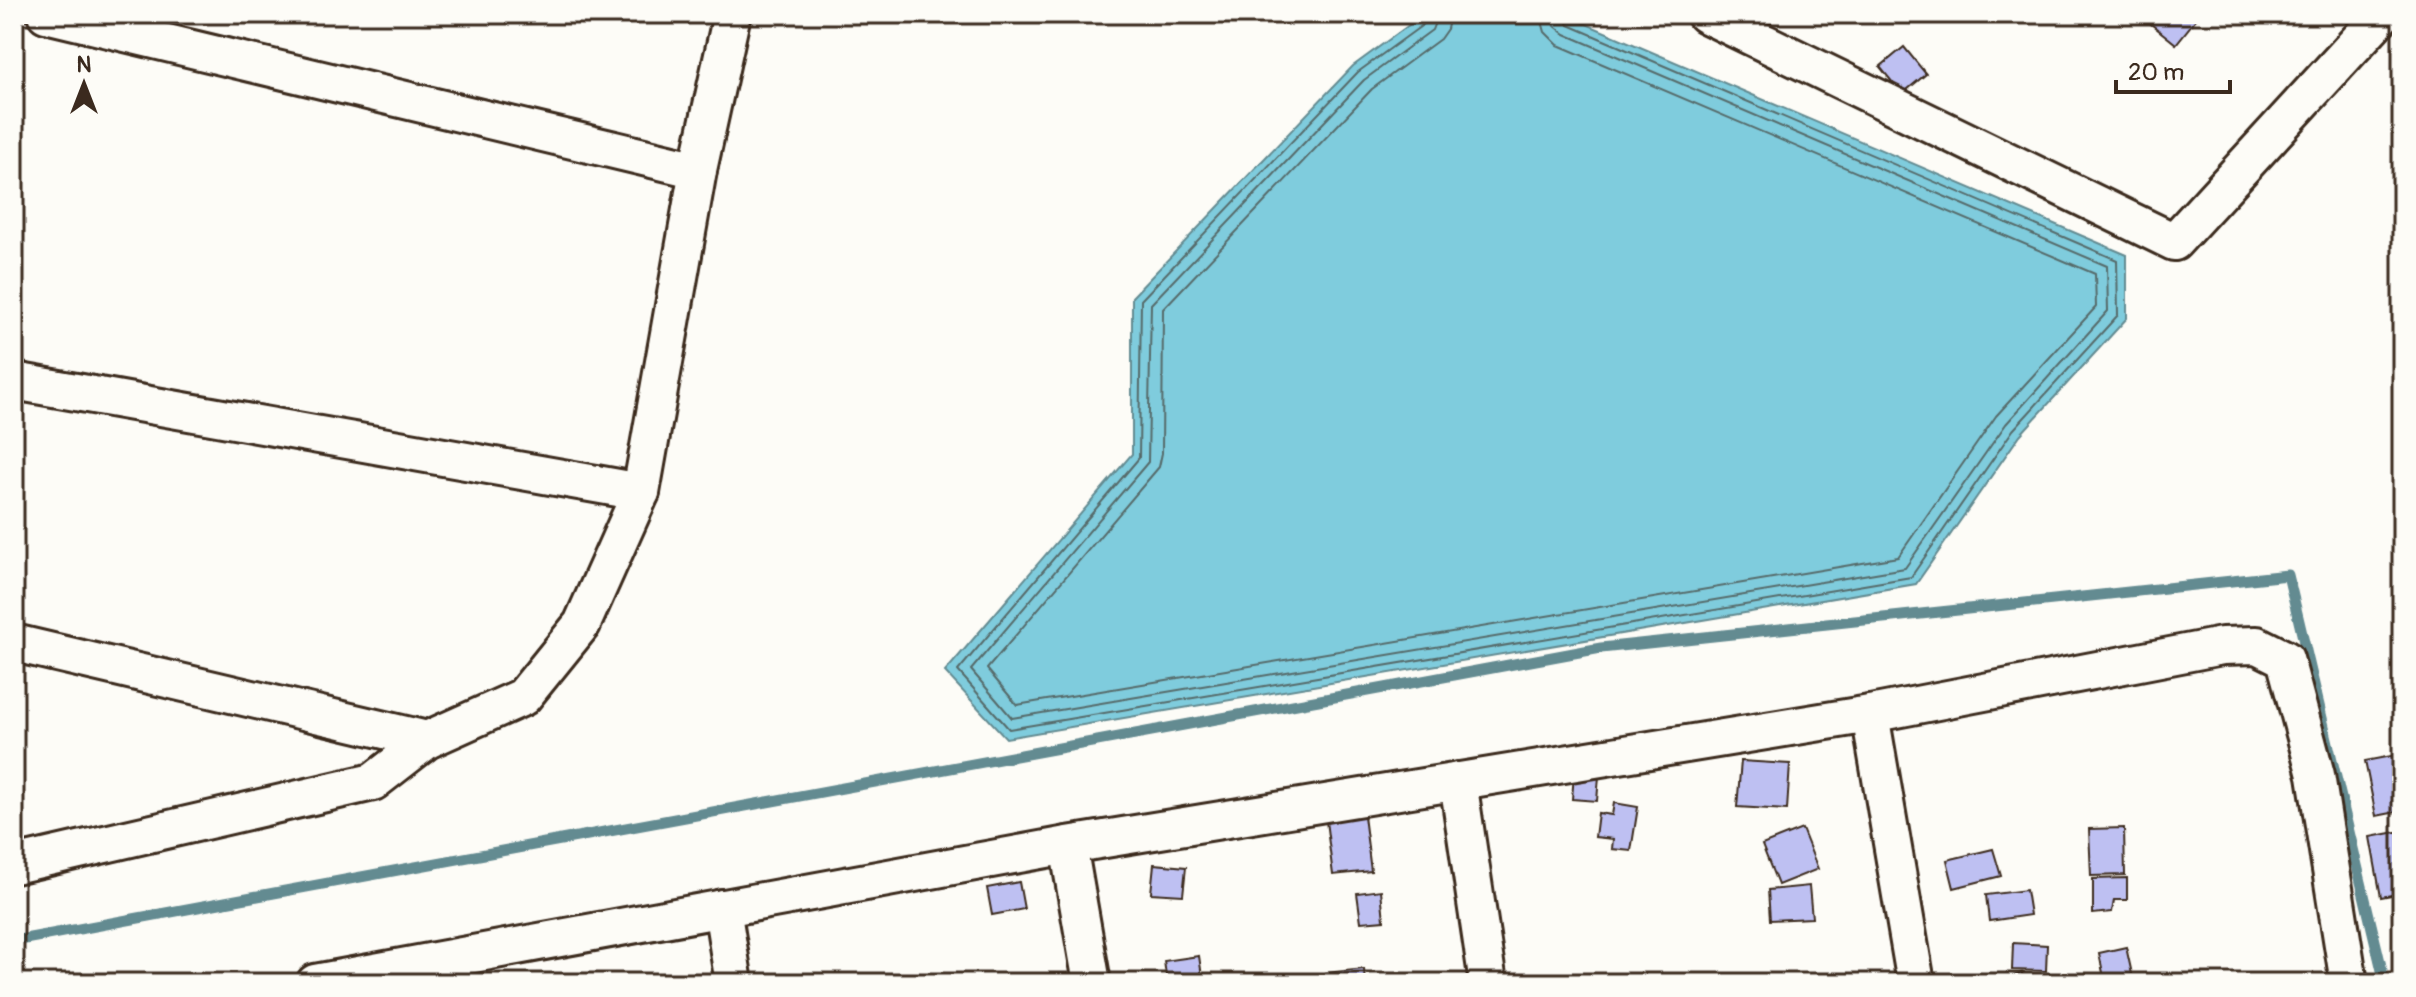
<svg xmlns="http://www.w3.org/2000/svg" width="2416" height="997" viewBox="0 0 2416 997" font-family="Pangolin,sans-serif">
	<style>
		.water { fill: #7fccdd; stroke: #648b91; stroke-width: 2 }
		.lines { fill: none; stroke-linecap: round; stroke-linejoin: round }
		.shore { stroke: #566b6a; stroke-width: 2 }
		.stream { stroke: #648b91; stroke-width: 11 }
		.building { fill: #bec0f2; stroke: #3b2a1e; stroke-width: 2 }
		.minor-casing { stroke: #3b2a1e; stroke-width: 42 }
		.minor { stroke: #fdfcf7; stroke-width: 36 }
	</style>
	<rect width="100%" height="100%" fill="#fdfcf7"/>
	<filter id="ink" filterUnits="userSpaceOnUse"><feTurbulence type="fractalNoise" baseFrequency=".0125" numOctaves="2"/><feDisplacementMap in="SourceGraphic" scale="16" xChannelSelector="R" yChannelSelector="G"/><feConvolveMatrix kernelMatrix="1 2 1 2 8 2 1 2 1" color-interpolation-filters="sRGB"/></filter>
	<g filter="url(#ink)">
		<!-- water -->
		<polygon class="water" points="1424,14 1563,14 2127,255 2127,318 2020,435 1916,584 1006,738 945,672 1132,454 1132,297 1353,66"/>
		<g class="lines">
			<!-- shore -->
			<g class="shore">
				<polyline points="1428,14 1424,24 1358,72 1141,300 1139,458 958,671 1009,729 1911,577 2013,430 2118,315 2117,260 1569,25 1563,14"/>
				<polyline points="1438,14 1432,30 1364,80 1151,304 1148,462 971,670 1012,718 1905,568 2006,424 2108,311 2107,266 1565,34 1555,26 1553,14"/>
				<polyline points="1450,14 1447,29 1440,39 1372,89 1163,309 1162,453 1159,467 987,669 1017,705 1898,557 1996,416 2096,307 2095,274 1558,45 1545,32 1540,14"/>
			</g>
			<!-- stream -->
			<polyline class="stream" points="14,941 1601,648 2288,575 2385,983"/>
		</g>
		<!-- building -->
		<g class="building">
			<polygon points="2143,14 2200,14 2176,44 2141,16"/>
			<polygon points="1904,47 1926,74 1902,94 1880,67"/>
			<polygon points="2402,754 2402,811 2376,816 2365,761"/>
			<polygon points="1741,761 1790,764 1787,810 1737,807"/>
			<polygon points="1574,774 1599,776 1597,801 1572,799"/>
			<polygon points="1614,803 1638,807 1631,851 1612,849 1613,839 1595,837 1598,813 1612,815"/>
			<polygon points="1364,816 1371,871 1333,875 1326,821"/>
			<polygon points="2124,828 2125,875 2091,876 2089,829"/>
			<polygon points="1802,829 1818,869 1778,885 1762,845"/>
			<polygon points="2402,831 2402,893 2381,897 2370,837"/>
			<polygon points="1993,849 2001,876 1954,888 1947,860"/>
			<polygon points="1154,864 1186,867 1183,895 1151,893"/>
			<polygon points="2127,878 2127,900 2114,900 2112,912 2093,914 2093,879"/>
			<polygon points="1019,882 1024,909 992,915 987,888"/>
			<polygon points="1809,886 1812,918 1770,920 1768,890"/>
			<polygon points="1381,890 1384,920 1361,922 1357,893"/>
			<polygon points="2026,890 2030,915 1989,921 1986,895"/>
			<polygon points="2402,902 2402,940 2401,940 2393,904"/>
			<polygon points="2013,943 2047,945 2046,971 2012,970"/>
			<polygon points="2126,947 2134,983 2105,983 2099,953"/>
			<polygon points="1199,956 1203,983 1167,983 1164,961"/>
			<polygon points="1364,969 1365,983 1327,983 1326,973"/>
			<polygon points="2022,973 2025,983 1992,983"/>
		</g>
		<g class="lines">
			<defs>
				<g id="minor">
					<polyline points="46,14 698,170"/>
					<polyline points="1705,14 2174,242 2383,14"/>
					<polyline points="14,381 641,492"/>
					<polyline points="14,643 427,740"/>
					<polyline points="1870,714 1916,983"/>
					<polyline points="1458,781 1488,983"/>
					<polyline points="1068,845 1092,983"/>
					<polyline points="14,865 373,782 427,740 523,697 582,624 641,492 698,170 732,14"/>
					<polyline points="722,908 734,983"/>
					<polyline points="315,983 1068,845 1870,714 2222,646 2257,645 2285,659 2316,775 2349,983"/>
				</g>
			</defs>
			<!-- minor casing -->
			<use href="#minor" class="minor-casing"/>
			<!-- minor -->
			<use href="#minor" class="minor"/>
		</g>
	</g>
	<!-- margin -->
	<rect width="2416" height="997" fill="none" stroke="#fdfcf7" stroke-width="48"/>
	<rect x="24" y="24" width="2368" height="949" fill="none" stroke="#3b2a1e" stroke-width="3" filter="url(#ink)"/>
	<!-- north arrow -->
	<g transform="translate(84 84)" stroke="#fdfcf7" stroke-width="6" paint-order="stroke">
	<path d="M0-6L14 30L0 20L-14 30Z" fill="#3b2a1e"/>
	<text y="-12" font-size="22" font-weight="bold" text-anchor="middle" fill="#3b2a1e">N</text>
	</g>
	<!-- scale -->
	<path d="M2116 80v12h114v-12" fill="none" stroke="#3b2a1e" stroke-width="4"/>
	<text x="2128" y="80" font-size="24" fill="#3b2a1e" stroke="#fdfcf7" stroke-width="6" paint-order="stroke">20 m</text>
</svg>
